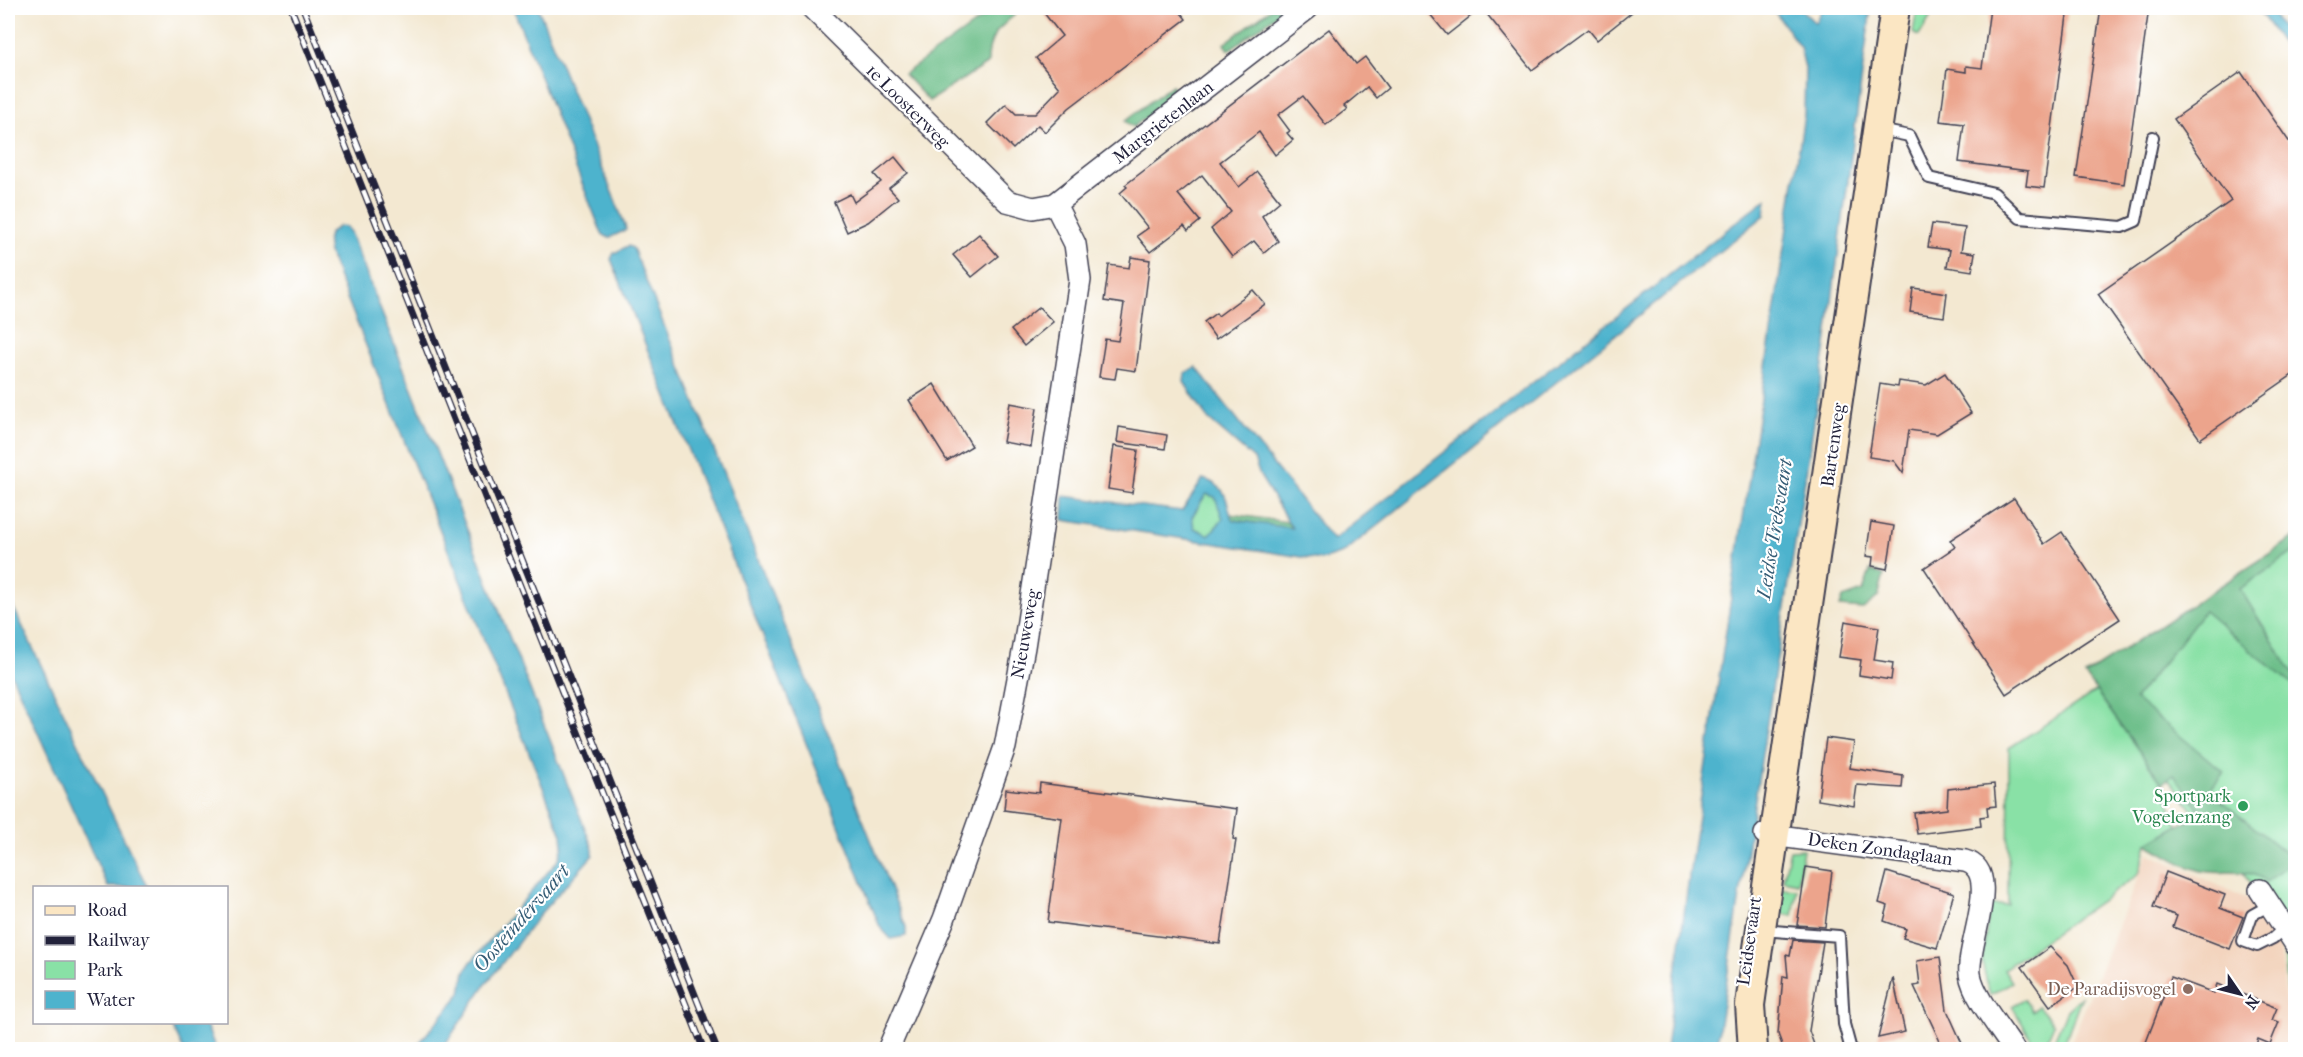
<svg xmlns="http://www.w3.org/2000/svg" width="2303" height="1057" viewBox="0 0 2303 1057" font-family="'IM FELL French Canon',serif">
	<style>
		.built { fill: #f3d4be }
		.green { fill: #89e1a6; stroke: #568270; stroke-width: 1.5 }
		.forest { fill: #6ebf8b; stroke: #487063; stroke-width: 1.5 }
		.water { fill: #4eb3cd; stroke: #386a84; stroke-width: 1.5; fill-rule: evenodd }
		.building { fill: #eca48c }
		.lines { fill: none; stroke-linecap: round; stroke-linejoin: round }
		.lane-casing { stroke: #414052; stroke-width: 14 }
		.street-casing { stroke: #414052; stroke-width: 24 }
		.secondary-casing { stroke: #414052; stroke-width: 32 }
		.lane { stroke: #fff; stroke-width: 10 }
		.street { stroke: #fff; stroke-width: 21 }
		.secondary { stroke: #fbe6c3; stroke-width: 28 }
		.rail-casing { stroke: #22223b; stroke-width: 7 }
		.rail { stroke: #fff; stroke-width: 4.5; stroke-dasharray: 14; stroke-linecap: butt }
		.leisure-dot { fill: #2e9e5b; stroke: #fff; stroke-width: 2 }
		.education-dot { fill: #8d6e63; stroke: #fff; stroke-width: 2 }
		.labels { text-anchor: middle; stroke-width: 4.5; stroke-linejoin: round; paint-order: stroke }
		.street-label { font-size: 18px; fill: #22223b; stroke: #fff }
		.leisure-label { font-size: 18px; fill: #27864d; stroke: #fff; text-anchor: end }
		.education-label { font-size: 18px; fill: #785e54; stroke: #fff; text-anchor: end }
		.water-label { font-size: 20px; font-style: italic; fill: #345c75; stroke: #fff }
	</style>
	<rect width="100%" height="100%" fill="#fff"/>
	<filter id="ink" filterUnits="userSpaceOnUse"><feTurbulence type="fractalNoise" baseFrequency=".0167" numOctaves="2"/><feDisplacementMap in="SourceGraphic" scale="12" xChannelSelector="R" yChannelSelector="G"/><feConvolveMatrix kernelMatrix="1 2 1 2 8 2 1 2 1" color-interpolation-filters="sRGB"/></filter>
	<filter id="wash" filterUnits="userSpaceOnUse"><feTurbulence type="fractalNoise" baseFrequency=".008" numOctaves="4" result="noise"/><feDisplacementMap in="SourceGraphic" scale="24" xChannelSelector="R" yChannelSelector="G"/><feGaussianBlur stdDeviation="1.35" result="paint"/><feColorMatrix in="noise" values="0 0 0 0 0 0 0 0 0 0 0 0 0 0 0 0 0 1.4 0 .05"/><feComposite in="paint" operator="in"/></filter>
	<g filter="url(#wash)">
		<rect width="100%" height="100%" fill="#f3e8d1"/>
		<!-- built -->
		<polygon class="built" points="2148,853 2254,902 2280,947 2289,1032 2285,1049 2068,1050"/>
		<!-- green -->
		<g class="green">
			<polygon points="1917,8 1936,8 1919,36 1913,33"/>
			<polygon points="1205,494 1215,497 1223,519 1209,535 1194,528 1192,517"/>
			<polygon points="2295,540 2295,938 2085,675"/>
			<polygon points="2096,691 2162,783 2178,826 2147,844 2139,874 2004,969 2012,982 1990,995 1982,962 1990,905 2008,905 2009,748"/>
			<polygon points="1803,849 1798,883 1783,880 1790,850"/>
			<polygon points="1783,888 1797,889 1793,916 1778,913"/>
			<polygon points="2284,949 2295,967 2295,1049 2286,1049 2291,1031"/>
			<polygon points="2082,996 2062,1049 2050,1050 2067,1010"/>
			<polygon points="2024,999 2032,1011 2038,1006 2054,1024 2043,1049 2037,1049 2012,1006"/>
		</g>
		<!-- forest -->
		<g class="forest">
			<path d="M 997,8 L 1013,8 L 1016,14 C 998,28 987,39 988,63 L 929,101 L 904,74 Z"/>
			<polygon points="1272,8 1286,8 1229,50 1224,44"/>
			<polygon points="1172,85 1175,96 1133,127 1125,121"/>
			<polygon points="1230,514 1287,522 1293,529 1232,520"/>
			<path d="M 2295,537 L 2295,551 L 2240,589 L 2295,677 L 2295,687 L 2204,611 L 2135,699 L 2224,772 L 2209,791 L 2292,858 L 2295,855 L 2295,860 L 2266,882 C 2250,865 2218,877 2198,870 C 2180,865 2163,852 2147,844 L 2201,812 L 2174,775 L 2162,783 L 2085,675 Z"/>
			<polygon points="1870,571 1884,575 1878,597 1863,609 1840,607 1843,598 1863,591"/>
		</g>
		<!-- water -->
		<g class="water">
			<polygon points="513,8 538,8 625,225 626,230 609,238 602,234"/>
			<polygon points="1772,8 1800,8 1815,23 1822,8 1871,8 1826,345 1716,1049 1666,1049 1690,869 1804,115 1805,68 1800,47"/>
			<polygon points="2257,8 2269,8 2295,47 2295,62"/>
			<path d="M 1767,198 L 1765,215 L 1343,553 L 1321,560 L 1063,520 L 1064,496 L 1182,511 L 1203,479 C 1227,486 1226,498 1232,520 L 1292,528 L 1260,476 L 1254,459 L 1208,419 L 1184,382 L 1185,373 L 1196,367 L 1333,540 ZM 1206,494 L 1215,497 L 1223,519 L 1209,535 L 1194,528 L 1192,517 Z"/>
			<path d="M 340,226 L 347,227 L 350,232 L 593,849 L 593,855 L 541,913 L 483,988 L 442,1049 L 414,1049 L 461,993 L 465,971 L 471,962 L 559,859 L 563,846 L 562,835 L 329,253 C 326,238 326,233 340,226 Z"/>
			<polygon points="628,246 633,248 906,927 906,936 891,939 880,927 611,259 614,253"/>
			<polygon points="8,596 147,887 108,887 8,667"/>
			<polygon points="171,1023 205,1023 216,1049 183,1049"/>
		</g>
		<g id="blocks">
			<!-- building -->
			<g class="building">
				<polygon points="1040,8 1177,8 1186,19 1069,108 1045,132 1038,125 1013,149 987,123 1006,104 1016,114 1035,114 1060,88 1036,58 1062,36"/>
				<polygon points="1425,8 1481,8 1447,35"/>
				<polygon points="1482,8 1637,8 1597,40 1588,29 1532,70"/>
				<polygon points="1990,8 2068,8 2044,188 2026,186 2028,171 1959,162 1964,124 1940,121 1947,69 1966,72 1966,66 1982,68"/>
				<polygon points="2101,8 2149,8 2124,184 2076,177"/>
				<polygon points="1329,29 1356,64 1365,57 1388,88 1376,98 1367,87 1344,106 1347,109 1326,125 1303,96 1278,115 1290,131 1287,133 1293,140 1275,155 1259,132 1220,162 1239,187 1257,172 1280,201 1262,216 1278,241 1264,253 1254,241 1232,257 1211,229 1231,212 1202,175 1178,194 1200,221 1188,231 1184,226 1150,252 1137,236 1148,228 1120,193 1127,187 1125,185"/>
				<polygon points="2241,72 2295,150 2295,373 2200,439 2098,294 2231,201 2174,119"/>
				<polygon points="895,157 908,173 889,188 898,198 868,222 847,232 834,202 850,194 854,202 881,182 874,174"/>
				<polygon points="1932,224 1965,228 1961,251 1975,253 1972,271 1947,267 1950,250 1928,247"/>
				<polygon points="979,234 998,256 972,277 953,255"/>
				<polygon points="1131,257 1150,260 1136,371 1117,368 1115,379 1099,377 1105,339 1118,341 1124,304 1104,301 1109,265 1129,268"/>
				<polygon points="1913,288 1947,293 1944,317 1910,312"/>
				<polygon points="1253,290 1265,304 1216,339 1204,322 1216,313 1218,316"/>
				<polygon points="1039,307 1053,322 1024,346 1011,330"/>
				<polygon points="1945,373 1971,413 1937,434 1909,430 1903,473 1894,461 1869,457 1880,384 1898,387 1899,381 1926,385"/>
				<polygon points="934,384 972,446 947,461 909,400"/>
				<polygon points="1010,403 1037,408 1031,447 1003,442"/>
				<polygon points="1119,427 1167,435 1165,449 1117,442"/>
				<polygon points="1114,446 1138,450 1132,493 1108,489"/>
				<polygon points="2014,498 2044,544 2062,532 2120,619 2006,694 1924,568 1955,547 1950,540"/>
				<polygon points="1871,522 1894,526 1887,569 1872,566 1873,557 1866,556"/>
				<polygon points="1845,621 1879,627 1874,660 1893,663 1891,680 1859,675 1861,660 1839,657"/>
				<polygon points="1826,738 1854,742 1850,768 1903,776 1902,788 1857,785 1854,806 1818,800"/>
				<polygon points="1040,783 1237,809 1233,839 1236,840 1220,944 1048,922 1062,818 1004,810 1006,789 1039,793"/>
				<polygon points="1994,784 1996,806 1987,807 1988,816 1980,817 1981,826 1917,834 1914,813 1947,809 1948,789"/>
				<polygon points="1806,867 1832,871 1825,927 1797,925"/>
				<polygon points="1887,872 1954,893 1937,948 1903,938 1906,929 1884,921 1888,906 1879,903"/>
				<polygon points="2166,872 2225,895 2220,908 2243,917 2230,949 2173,927 2177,916 2153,907"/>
				<polygon points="1793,940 1823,942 1809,1031 1816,1050 1784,1050 1778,1034 1783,976 1788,977 1786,955 1790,956"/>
				<polygon points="2050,947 2068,965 2078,987 2050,1006 2022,967"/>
				<polygon points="1940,957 1947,1010 1965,1050 1944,1050 1914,986 1920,985 1917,961"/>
				<polygon points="2171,977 2214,993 2217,984 2277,1008 2272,1020 2279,1022 2270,1044 2258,1039 2254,1050 2143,1050"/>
				<polygon points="1893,978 1905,1032 1878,1038"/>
			</g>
		</g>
	</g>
	<g filter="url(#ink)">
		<use href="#blocks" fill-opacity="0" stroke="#414052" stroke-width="1.5"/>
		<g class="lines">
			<defs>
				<g id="lane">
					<polyline points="1880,130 1909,136 1929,178 1994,193 2020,218 2122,227 2136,221 2153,137"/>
					<polyline points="2270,905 2252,915 2243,941 2257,946 2273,938 2285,927"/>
					<polyline points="1762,930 1839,936 1844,1024 1851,1050"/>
				</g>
				<g id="street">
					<polyline points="812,8 1007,201 1033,208 1055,204 1308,8"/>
					<path d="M 1765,834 L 1965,861 C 2003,871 1966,945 1970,974 C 1973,996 2002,1031 2014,1050"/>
					<polyline points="2260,890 2296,945"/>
					<polyline points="888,1050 944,919 1005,747 1024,647 1080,280 1075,244 1055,204"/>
				</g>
				<polyline id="secondary" points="1753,1050 1750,1005 1755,969 1895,8"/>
			</defs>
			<!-- lane casing -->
			<use href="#lane" class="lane-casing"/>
			<!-- street casing -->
			<use href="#street" class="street-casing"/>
			<!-- secondary casing -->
			<use href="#secondary" class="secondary-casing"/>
			<!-- lane -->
			<use href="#lane" class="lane"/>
			<!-- street -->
			<use href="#street" class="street"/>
			<!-- secondary -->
			<use href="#secondary" class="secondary"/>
			<defs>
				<g id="rail">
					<polyline points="291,8 704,1050"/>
					<polyline points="303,8 717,1050"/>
				</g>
			</defs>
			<!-- rail casing -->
			<use href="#rail" class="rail-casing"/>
			<!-- rail -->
			<use href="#rail" class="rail"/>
		</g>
	</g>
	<!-- markers -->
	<circle class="leisure-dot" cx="2243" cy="806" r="6"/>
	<circle class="education-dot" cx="2188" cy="989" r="6"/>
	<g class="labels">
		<!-- street labels -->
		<g class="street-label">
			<text transform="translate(908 106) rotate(45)" y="6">1e Loosterweg</text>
			<text transform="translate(1163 122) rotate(-38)" y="6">Margrietenlaan</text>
			<text transform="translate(1833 445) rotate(-82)" y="6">Bartenweg</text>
			<text transform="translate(1025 634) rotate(-80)" y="6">Nieuweweg</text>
			<text transform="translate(1880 849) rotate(8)" y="6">Deken Zondaglaan</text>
			<text transform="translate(1749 941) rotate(-82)" y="6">Leidsevaart</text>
		</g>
		<!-- leisure labels -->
		<g class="leisure-label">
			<text x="2231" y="802">Sportpark<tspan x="2231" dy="21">Vogelenzang</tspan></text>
		</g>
		<!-- education labels -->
		<g class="education-label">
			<text x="2176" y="995">De Paradijsvogel</text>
		</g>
		<!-- water labels -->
		<g class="water-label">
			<text transform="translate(1774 529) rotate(-81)" y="7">Leidse Trekvaart</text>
			<text transform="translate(521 918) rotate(-49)" y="7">Oosteindervaart</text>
		</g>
	</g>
	<!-- margin -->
	<rect width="2303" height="1057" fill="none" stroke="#fff" stroke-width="30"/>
	<!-- legend -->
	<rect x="33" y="886" width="195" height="138" fill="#ffffff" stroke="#a7a7b1" stroke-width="1.5"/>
	<rect x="45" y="906" width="30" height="9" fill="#fbe6c3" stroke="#a7a7b1" stroke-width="1.5"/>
	<text x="87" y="916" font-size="18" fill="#22223b">Road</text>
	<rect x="45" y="936" width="30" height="9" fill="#22223b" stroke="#a7a7b1" stroke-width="1.5"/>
	<text x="87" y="946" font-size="18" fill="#22223b">Railway</text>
	<rect x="45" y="961" width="30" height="18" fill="#89e1a6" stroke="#a7a7b1" stroke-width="1.5"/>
	<text x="87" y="976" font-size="18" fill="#22223b">Park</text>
	<rect x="45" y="991" width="30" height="18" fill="#4eb3cd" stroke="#a7a7b1" stroke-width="1.5"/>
	<text x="87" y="1006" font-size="18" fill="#22223b">Water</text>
	<!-- north arrow -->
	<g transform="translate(2240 994) rotate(125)" stroke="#ffffff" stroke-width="4.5" paint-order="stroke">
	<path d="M0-4.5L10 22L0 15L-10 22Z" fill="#22223b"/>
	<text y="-9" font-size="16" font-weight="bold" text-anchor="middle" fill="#22223b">N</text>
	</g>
</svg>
